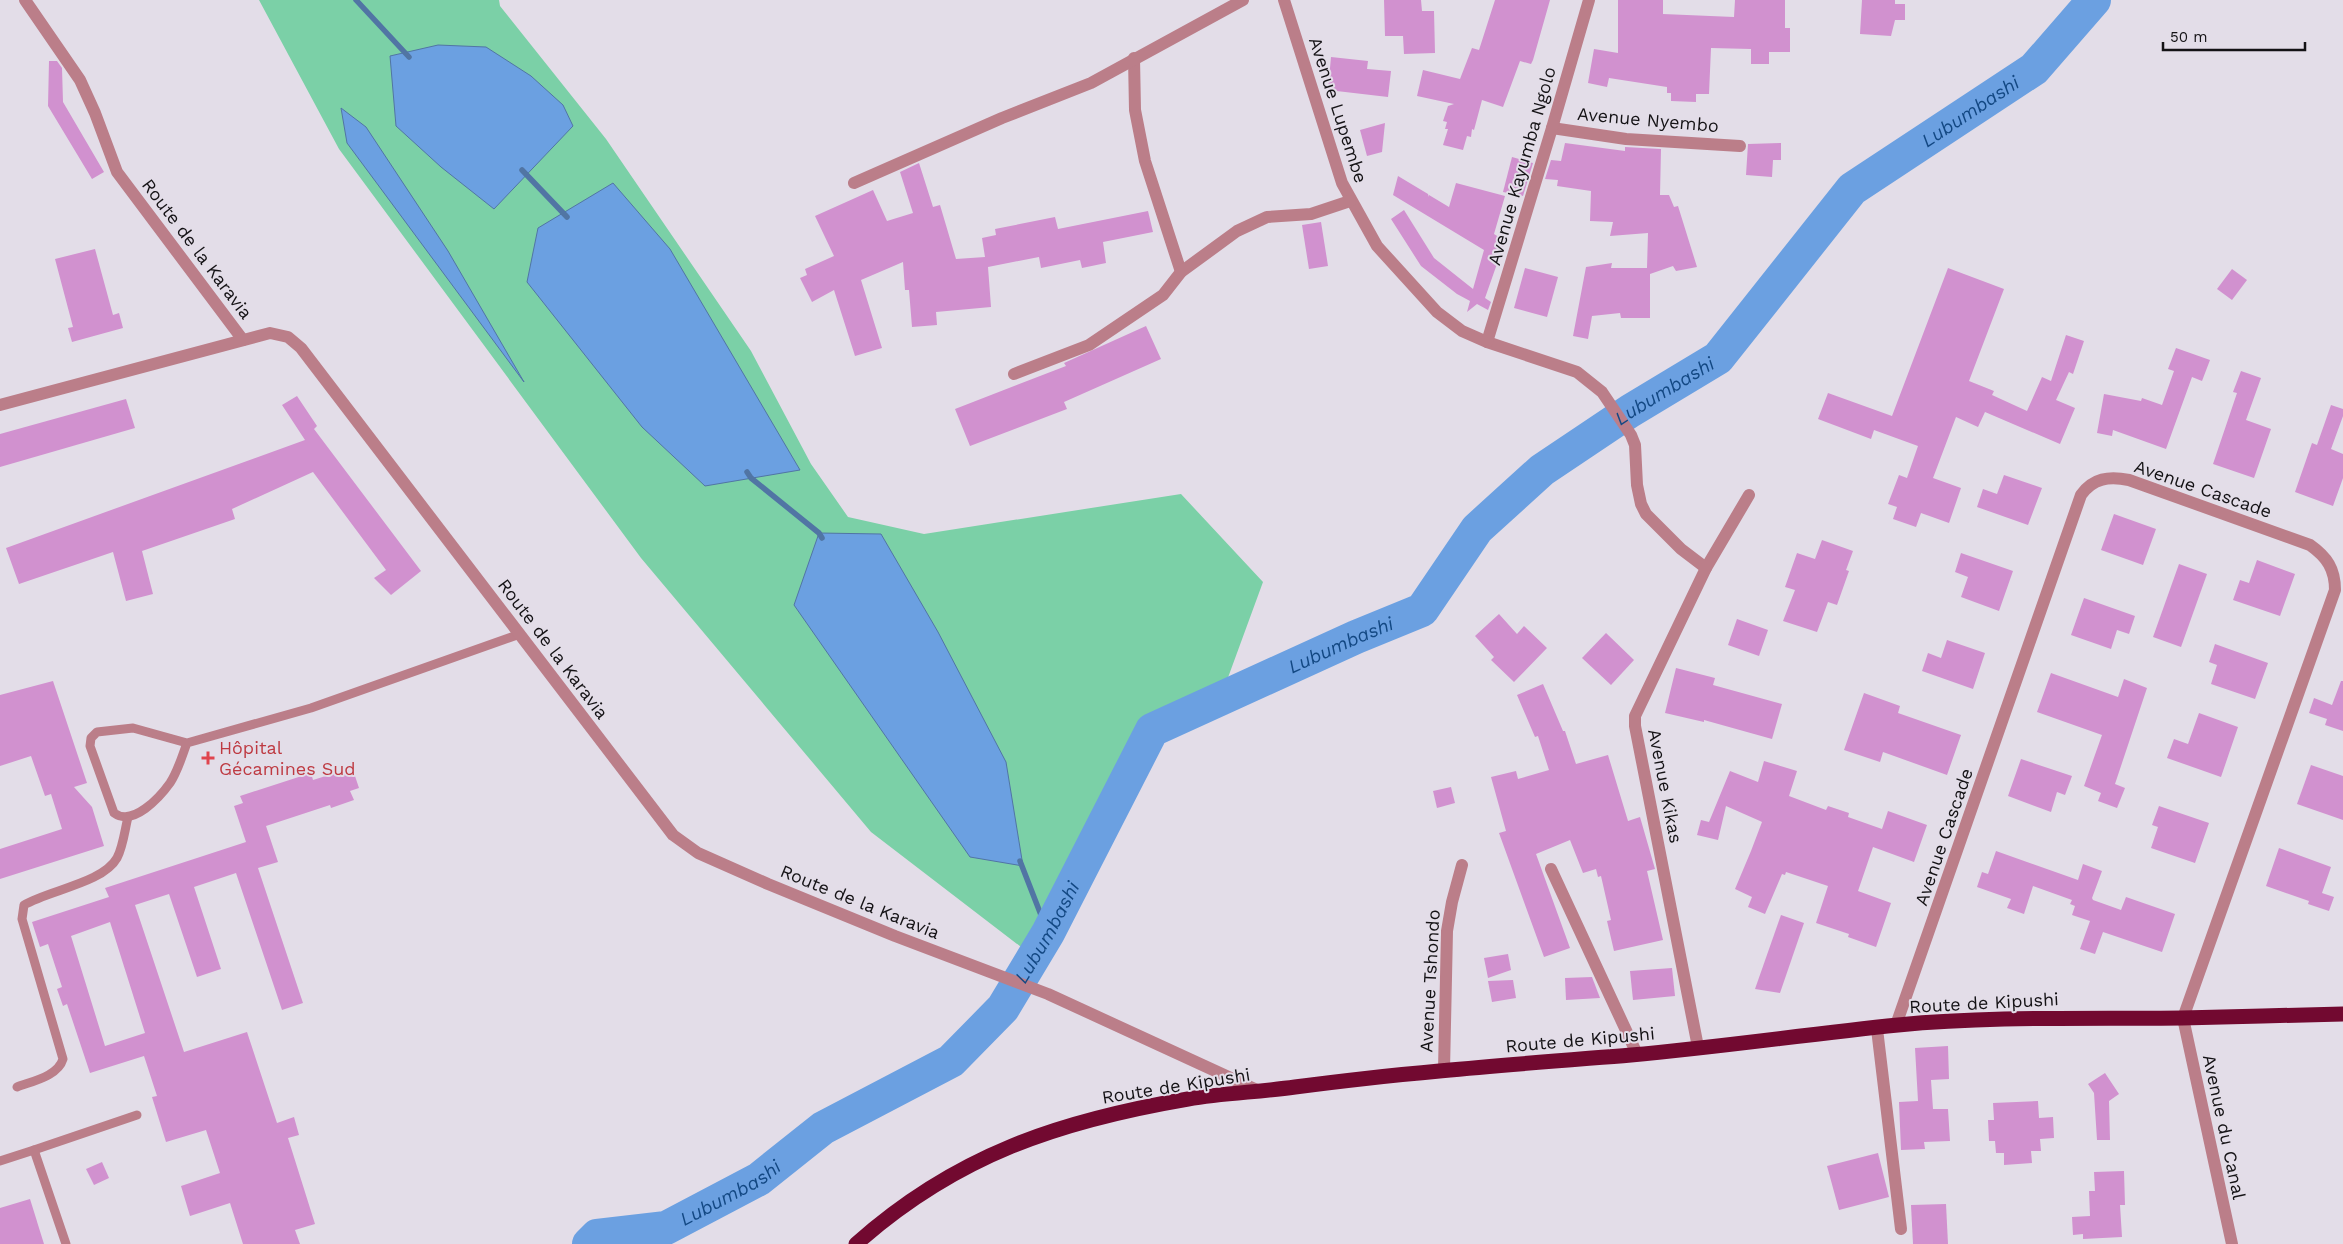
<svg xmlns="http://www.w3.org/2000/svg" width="2343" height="1244" viewBox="0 0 2343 1244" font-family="'Work Sans',sans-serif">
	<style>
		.green { fill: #7bd0a7 }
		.water { fill: #6ba0e1; stroke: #5175a4 }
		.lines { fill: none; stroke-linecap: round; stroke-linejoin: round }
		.stream { stroke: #5175a4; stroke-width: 5.5 }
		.river { stroke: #6ba0e1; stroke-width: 34 }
		.building { fill: #d191cf; fill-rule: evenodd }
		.lane { stroke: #bb7e89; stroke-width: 9 }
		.street { stroke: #bb7e89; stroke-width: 12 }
		.highway { stroke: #720930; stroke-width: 15 }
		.health-dot { fill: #e0444e; stroke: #e3dde8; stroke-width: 2 }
		.labels { text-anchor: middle; stroke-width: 4; stroke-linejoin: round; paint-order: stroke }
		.street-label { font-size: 18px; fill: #141215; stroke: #e3dde8 }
		.health-label { font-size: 18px; fill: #be3a42; stroke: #e3dde8; text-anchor: start }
		.water-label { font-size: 19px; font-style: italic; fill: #134883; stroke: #e3dde8 }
	</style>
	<rect width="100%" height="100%" fill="#e3dde8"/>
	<!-- green -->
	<polygon class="green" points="259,0 499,0 500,6 606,139 751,351 811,464 848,517 924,534 1181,494 1263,582 1226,683 1150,724 1089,853 1025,950 871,832 641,558 339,149"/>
	<!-- water -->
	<g class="water">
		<polygon points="438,45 486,47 531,76 563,105 573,126 494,209 441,167 396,126 390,56"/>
		<polygon points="341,108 366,127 448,251 524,382 347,143"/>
		<polygon points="613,183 670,249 800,470 705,486 642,427 527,282 538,228"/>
		<polygon points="819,533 881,534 938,632 1006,762 1023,866 970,857 794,605"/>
	</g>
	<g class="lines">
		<!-- stream -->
		<g class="stream">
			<polyline points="356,0 409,57"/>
			<polyline points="522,170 567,217"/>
			<polyline points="747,472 751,478 819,533 822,538"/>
			<polyline points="1020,861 1048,933"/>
		</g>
		<!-- river -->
		<path class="river" id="s1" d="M 589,1244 L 597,1236 L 666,1228 L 759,1179 L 823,1128 L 951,1061 L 1003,1008 L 1048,933 L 1152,730 L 1356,637 L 1422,610 L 1477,529 L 1542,470 L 1630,411 L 1718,358 L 1852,189 L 2034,69 L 2094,0"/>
	</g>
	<!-- building -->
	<g class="building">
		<polygon points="1384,0 1421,0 1422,11 1434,11 1435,53 1404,54 1403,36 1385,36"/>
		<polygon points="1495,0 1550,0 1533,60 1531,64 1520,61 1503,107 1482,100 1474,130 1472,129 1471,137 1467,136 1463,150 1443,145 1448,129 1445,129 1447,122 1443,121 1448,106 1454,104 1417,96 1423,70 1460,79 1472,48 1479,50"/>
		<polygon points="1618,0 1663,0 1663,14 1734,17 1735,0 1785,0 1785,28 1790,28 1790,52 1769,52 1769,64 1751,64 1751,49 1711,48 1709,94 1696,94 1696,102 1671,101 1671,93 1667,93 1667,87 1609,78 1607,87 1588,83 1594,49 1618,53"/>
		<polygon points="1862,0 1895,0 1895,4 1905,4 1905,20 1895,20 1891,36 1860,34"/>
		<polygon points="1331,57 1368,61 1367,69 1391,71 1388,97 1328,90"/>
		<polygon points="49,61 57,61 62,68 63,102 104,172 92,179 48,106"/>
		<polygon points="1385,123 1382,152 1367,156 1360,130"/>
		<polygon points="1565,143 1625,151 1625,147 1661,149 1660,195 1669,195 1674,207 1678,206 1697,267 1676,271 1673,266 1650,274 1650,318 1621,318 1620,313 1592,316 1588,339 1573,336 1586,267 1612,263 1611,268 1647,268 1648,233 1610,236 1613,222 1590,221 1591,191 1557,186 1558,180 1545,179 1551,160 1561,161"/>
		<polygon points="1781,143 1781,160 1773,160 1772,177 1746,175 1748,144"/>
		<polygon points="1512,157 1533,163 1523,196 1503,192"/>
		<polygon points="919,163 933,207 940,205 956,259 985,257 982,238 996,235 995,229 1055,217 1058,229 1148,211 1153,232 1103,242 1106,263 1082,268 1080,260 1041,268 1039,257 988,267 991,307 936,312 937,325 912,327 909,290 905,290 903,262 861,280 882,348 855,356 834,290 812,302 800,278 807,275 805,269 834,256 815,216 873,190 887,221 913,213 900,172"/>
		<polygon points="1398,176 1428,194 1429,197 1429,195 1449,207 1456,183 1505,196 1494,234 1505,241 1485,298 1491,302 1488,310 1477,304 1467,312 1470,301 1457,294 1421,266 1391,219 1404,210 1434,258 1473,289 1484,250 1393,195"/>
		<polygon points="1321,222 1328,266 1309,269 1302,225"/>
		<polygon points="95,249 113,315 119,313 123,328 72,342 68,328 73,327 55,259"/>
		<polygon points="1525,268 1558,277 1547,317 1514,308"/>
		<polygon points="1948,268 2004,289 1969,381 1994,391 1992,395 2027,411 2042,377 2051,381 2066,335 2084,341 2073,374 2069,372 2056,400 2075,408 2060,444 1985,412 1978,427 1956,417 1933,478 1961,488 1949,523 1921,513 1916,527 1893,519 1897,507 1888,504 1899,475 1907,478 1918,446 1874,430 1871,439 1818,419 1828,393 1892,416"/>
		<polygon points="2232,269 2247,280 2232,300 2217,289"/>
		<polygon points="1146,326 1161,359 1064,402 1067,409 970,446 955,409 1066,366 1064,363"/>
		<polygon points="2176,348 2210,360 2202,381 2192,377 2166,449 2113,430 2112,436 2097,433 2104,394 2141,401 2142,398 2162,405 2174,371 2168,369"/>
		<polygon points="2241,371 2261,378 2246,420 2271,429 2254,478 2213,464 2237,393 2233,392"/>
		<polygon points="297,396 317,426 314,429 421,571 391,595 374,578 386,570 313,472 232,509 235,519 142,551 153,594 126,601 113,552 19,584 6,548 305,440 282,405"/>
		<polygon points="126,399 135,428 0,467 0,434"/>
		<polygon points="2331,405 2343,409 2343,416 2331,449 2343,454 2343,478 2333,506 2295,492 2312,443 2317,445"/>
		<polygon points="2004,475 2042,488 2028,525 1977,507 1983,489 1997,494"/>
		<polygon points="2114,514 2156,529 2143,565 2101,550"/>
		<polygon points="1822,540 1853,551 1846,570 1849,571 1837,605 1828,602 1817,632 1783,621 1795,590 1785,587 1797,553 1815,559"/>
		<polygon points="1961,553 2013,571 1999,611 1961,597 1968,577 1955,572"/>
		<polygon points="2257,560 2295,574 2280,616 2233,600 2240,580 2249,583"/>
		<polygon points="2179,564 2207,574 2181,647 2153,637"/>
		<polygon points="2084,598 2135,616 2129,634 2117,630 2111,649 2071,635"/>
		<polygon points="1499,614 1517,634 1524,626 1547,648 1514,682 1491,660 1494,657 1475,636"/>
		<polygon points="1737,619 1768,630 1759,656 1728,645"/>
		<polygon points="1606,633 1634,660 1611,685 1582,658"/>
		<polygon points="1947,640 1985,653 1973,689 1922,671 1928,653 1941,658"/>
		<polygon points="2215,644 2268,663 2255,699 2211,684 2217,665 2209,662"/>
		<polygon points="1676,668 1715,678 1713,685 1782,704 1772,739 1704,720 1704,722 1665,713"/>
		<polygon points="2051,673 2118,697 2124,679 2147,688 2115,784 2125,788 2117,808 2098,801 2101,793 2084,786 2102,735 2037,712"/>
		<polygon points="53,681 87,783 74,787 92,807 104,846 0,879 0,849 62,829 51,794 45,796 31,756 0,766 0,695"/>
		<polygon points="2341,681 2343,681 2343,731 2325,725 2327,719 2309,713 2314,698 2332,705"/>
		<polygon points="1543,684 1563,731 1565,731 1576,764 1608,755 1628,821 1640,817 1655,869 1647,871 1663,940 1614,951 1607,921 1611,920 1601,876 1598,877 1596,869 1583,873 1570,840 1536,854 1570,948 1544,957 1499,833 1506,831 1491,777 1516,771 1518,779 1549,770 1538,736 1535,737 1517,695"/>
		<polygon points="1864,693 1900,706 1898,713 1961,735 1947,775 1883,752 1880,762 1844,750"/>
		<polygon points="2199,713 2238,727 2221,777 2167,758 2174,739 2188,744"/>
		<polygon points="2021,759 2072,776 2065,795 2057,792 2051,812 2008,796"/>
		<polygon points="1764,761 1797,771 1789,796 1826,810 1828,806 1849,813 1848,817 1882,829 1888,811 1927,825 1914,862 1873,847 1858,891 1891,903 1876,947 1848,937 1849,934 1816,923 1828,886 1786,872 1785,875 1782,874 1765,914 1748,907 1752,897 1735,889 1751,851 1762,822 1760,821 1726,806 1718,840 1697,835 1701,820 1709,822 1730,771 1758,782"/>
		<polygon points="2311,765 2343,776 2343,820 2297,804"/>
		<path d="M 348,769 L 350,775 L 354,773 L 359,788 L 350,791 L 354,800 L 331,808 L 330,805 L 266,826 L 278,862 L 258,868 L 303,1003 L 282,1010 L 236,873 L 194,887 L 221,969 L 197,977 L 169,894 L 135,905 L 184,1052 L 247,1032 L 277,1123 L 294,1117 L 299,1135 L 288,1138 L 315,1224 L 295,1230 L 300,1244 L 243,1244 L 230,1203 L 190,1216 L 181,1186 L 220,1173 L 206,1130 L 166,1142 L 152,1097 L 157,1096 L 144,1056 L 90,1073 L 67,1004 L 63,1006 L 57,989 L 62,987 L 48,944 L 40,947 L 32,922 L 109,897 L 105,888 L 246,842 L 234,806 L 243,803 L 240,796 L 311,773 L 313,780 ZM 110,922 L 145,1033 L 105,1046 L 71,936 Z"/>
		<polygon points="1451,787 1455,803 1437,808 1433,791"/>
		<polygon points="2159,806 2209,823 2195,863 2151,848 2158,827 2152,825"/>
		<polygon points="2279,848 2331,867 2322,893 2334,897 2329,911 2308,904 2309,901 2266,886"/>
		<polygon points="1996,851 2078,880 2083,864 2102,871 2092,898 2093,900 2121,910 2126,897 2175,914 2162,952 2103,932 2095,954 2080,949 2090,921 2072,915 2075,906 2070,904 2072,900 2033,886 2024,914 2007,908 2011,899 1977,887 1982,872 1988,874"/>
		<polygon points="1781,915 1804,923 1780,993 1755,989"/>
		<polygon points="1508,954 1511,970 1488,978 1484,958"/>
		<polygon points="1672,968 1675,996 1633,1000 1630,971"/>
		<polygon points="1592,977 1600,998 1566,1000 1565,978"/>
		<polygon points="1513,980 1516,998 1492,1002 1488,981"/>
		<polygon points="1948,1046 1949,1079 1931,1080 1933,1109 1948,1109 1950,1141 1924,1142 1925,1149 1901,1150 1899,1102 1918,1101 1915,1048"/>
		<polygon points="2105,1073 2119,1094 2109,1101 2110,1140 2097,1140 2094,1093 2088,1084"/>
		<polygon points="2038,1101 2039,1118 2053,1117 2054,1138 2040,1139 2041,1151 2031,1151 2032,1163 2004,1165 2004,1153 1996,1153 1995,1141 1989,1141 1988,1120 1994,1120 1993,1103"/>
		<polygon points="1878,1153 1889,1197 1839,1210 1827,1166"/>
		<polygon points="102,1162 109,1178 94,1185 86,1169"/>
		<polygon points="2124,1171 2125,1205 2120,1205 2122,1237 2083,1239 2083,1234 2073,1235 2072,1217 2090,1216 2089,1191 2095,1191 2094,1172"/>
		<polygon points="30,1199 44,1244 0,1244 0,1208"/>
		<polygon points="1946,1204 1948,1244 1913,1244 1911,1205"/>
	</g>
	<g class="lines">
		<!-- lane -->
		<g class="lane">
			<path d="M 187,743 C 182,756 178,771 170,783 C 160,797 133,827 114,813 L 90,746 L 91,738 L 97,732 L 133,728 L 187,743 L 311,708 L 520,634"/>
			<path d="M 17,1087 C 33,1081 58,1076 63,1059 L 22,919 L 24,905 C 49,890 103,883 117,858 C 123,847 125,829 128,817"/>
			<polyline points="34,1150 137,1115"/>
			<polyline points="0,1161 34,1150 66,1244"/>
		</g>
		<!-- street -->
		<g class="street">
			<polyline points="25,0 80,80 95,113 117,172 243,340"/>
			<polyline points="1284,0 1342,183 1377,246 1437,312 1462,331 1487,342 1577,372 1602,392 1631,435 1635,445 1637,485 1641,504 1646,514 1681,549 1706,568"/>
			<polyline points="1134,58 1135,110 1145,161 1181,272"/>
			<polyline points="1552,128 1626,139 1740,146"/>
			<polyline points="854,183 1002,118 1091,83 1243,0"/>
			<polyline points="1487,342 1552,128 1589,0"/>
			<polyline points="1014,374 1089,345 1163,295 1181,272 1237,231 1267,217 1311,214 1350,201"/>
			<polyline points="0,405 270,333 288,337 301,348 673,835 698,853 768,884 895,936 1048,994 1259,1091"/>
			<polyline points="1551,869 1637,1054"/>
			<path d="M 1896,1025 L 2081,495 C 2093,478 2109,476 2129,480 L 2310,545 C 2327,557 2335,569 2335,590 L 2183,1018 L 2232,1244"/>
			<polyline points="1877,1029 1901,1229"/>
			<polyline points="1698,1047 1635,726 1635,716 1706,568 1749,495"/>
			<polyline points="1444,1070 1447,931 1452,902 1462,865"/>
		</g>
		<!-- highway -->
		<path class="highway" d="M 856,1244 C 956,1155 1059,1121 1188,1099 C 1224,1093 1260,1092 1295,1087 C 1407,1072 1519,1064 1631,1055 C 1720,1047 1809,1034 1898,1025 C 1992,1016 2087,1019 2182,1018 C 2236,1017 2289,1015 2343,1014"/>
	</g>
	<!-- markers -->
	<path class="health-dot" d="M205.5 750.5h5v5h5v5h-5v5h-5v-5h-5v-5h5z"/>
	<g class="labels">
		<!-- street labels -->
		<g class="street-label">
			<text transform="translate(1338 110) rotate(72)" y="6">Avenue Lupembe</text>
			<text transform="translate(1648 120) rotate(5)" y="6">Avenue Nyembo</text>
			<text transform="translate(1522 166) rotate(-74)" y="6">Avenue Kayumba Ngolo</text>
			<text transform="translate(197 249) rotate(53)" y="6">Route de la Karavia</text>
			<text transform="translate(2203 489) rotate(19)" y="6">Avenue Cascade</text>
			<text transform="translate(553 649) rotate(53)" y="6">Route de la Karavia</text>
			<text transform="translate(1665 786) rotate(79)" y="6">Avenue Kikas</text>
			<text transform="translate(1944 837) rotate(-71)" y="6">Avenue Cascade</text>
			<text transform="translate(860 902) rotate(22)" y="6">Route de la Karavia</text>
			<text transform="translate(1430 981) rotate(-87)" y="6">Avenue Tshondo</text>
			<text transform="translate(1984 1003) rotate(-3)" y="6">Route de Kipushi</text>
			<text transform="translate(1580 1040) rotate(-5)" y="6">Route de Kipushi</text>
			<text transform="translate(1176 1086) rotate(-9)" y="6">Route de Kipushi</text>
			<text transform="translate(2224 1127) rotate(78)" y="6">Avenue du Canal</text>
		</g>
		<!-- health labels -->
		<g class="health-label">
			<text x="219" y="754">Hôpital<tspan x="219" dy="21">Gécamines Sud</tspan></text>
		</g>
		<!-- water labels -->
		<g class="water-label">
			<text dy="7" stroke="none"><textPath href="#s1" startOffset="1849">Lubumbashi</textPath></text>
			<text dy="7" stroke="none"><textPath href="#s1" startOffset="1429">Lubumbashi</textPath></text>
			<text dy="7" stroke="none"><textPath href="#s1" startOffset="1009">Lubumbashi</textPath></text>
			<text dy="7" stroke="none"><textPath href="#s1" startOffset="574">Lubumbashi</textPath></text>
			<text dy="7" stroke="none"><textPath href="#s1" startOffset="154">Lubumbashi</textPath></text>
		</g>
	</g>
	<!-- scale -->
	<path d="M2163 42v8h142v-8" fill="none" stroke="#141215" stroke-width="2.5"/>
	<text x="2170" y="42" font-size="15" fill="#141215" stroke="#e3dde8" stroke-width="4" paint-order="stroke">50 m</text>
</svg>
